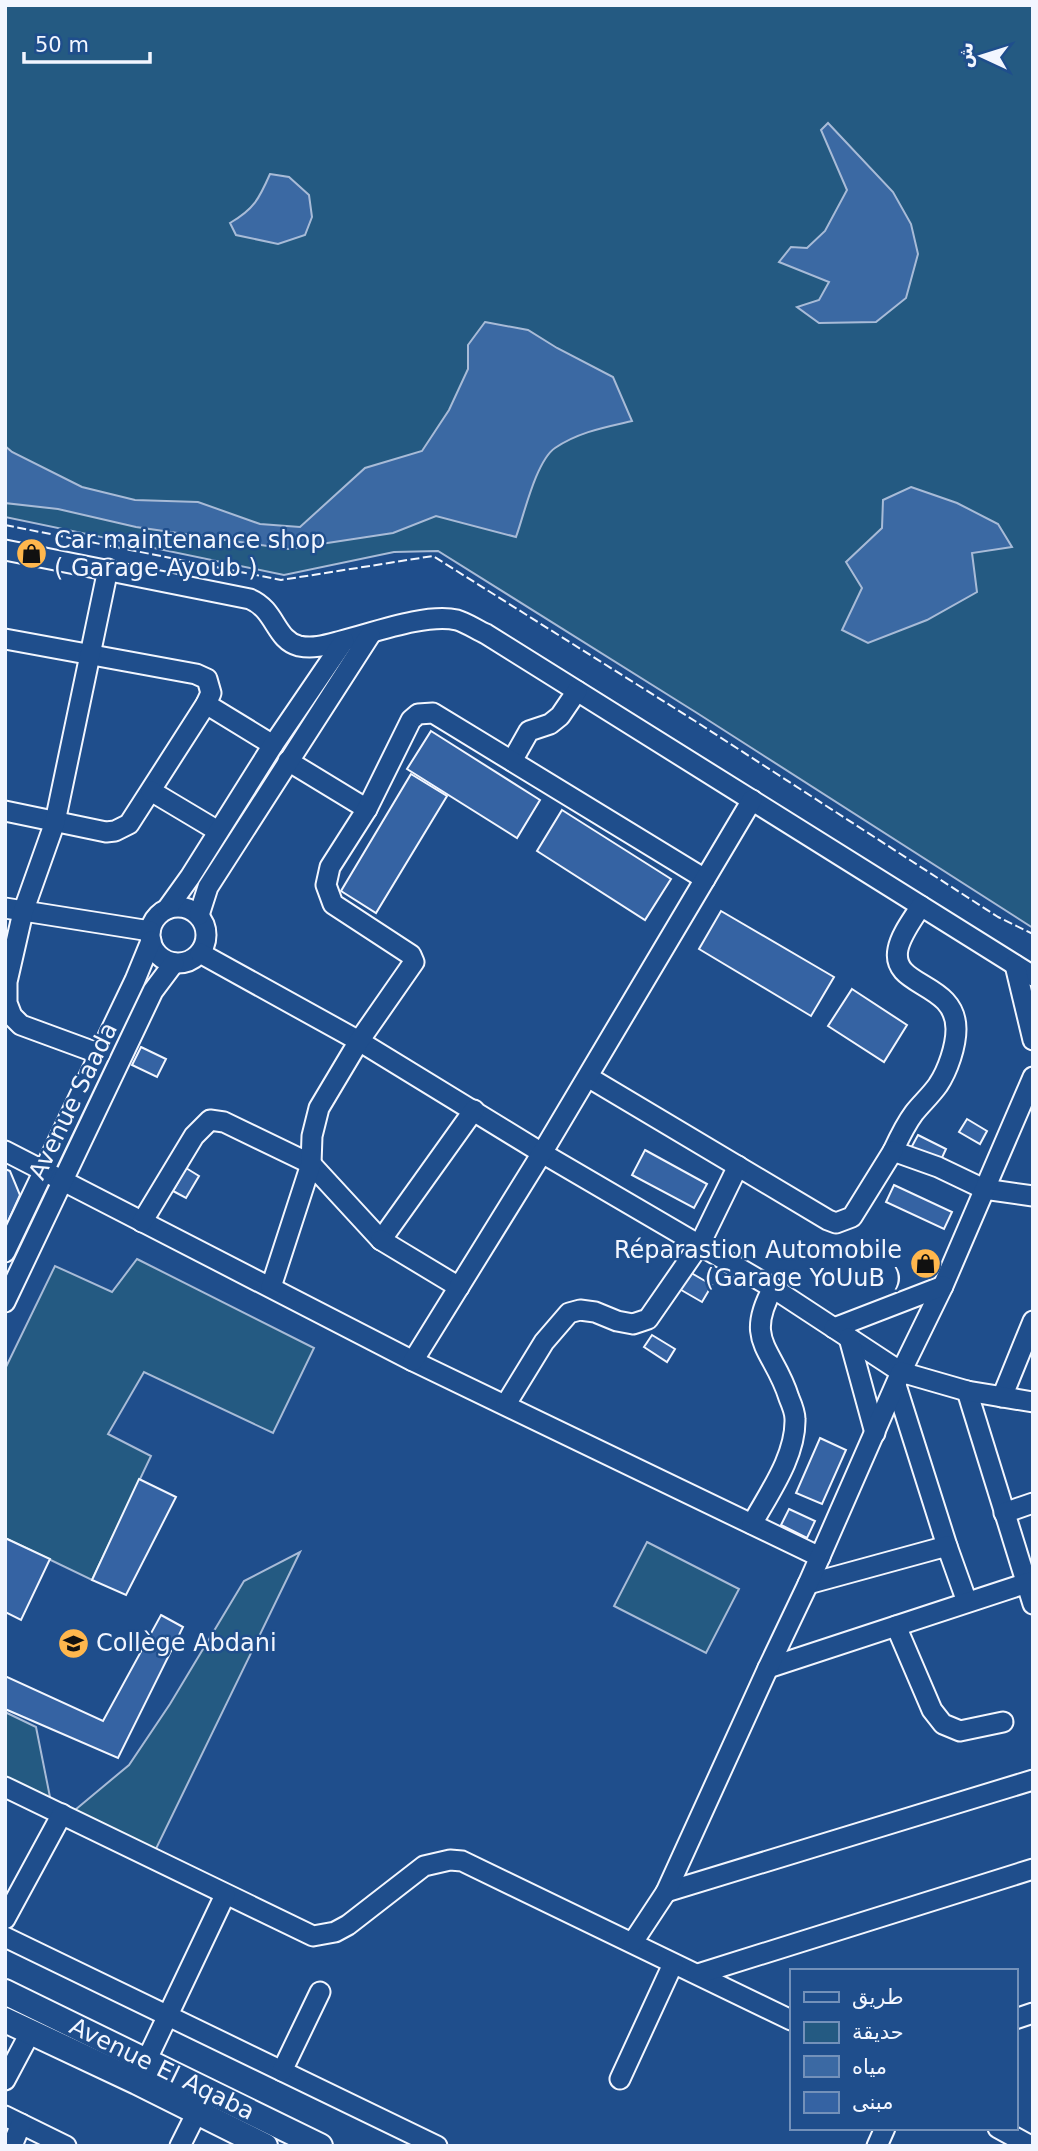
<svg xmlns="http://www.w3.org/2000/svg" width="1038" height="2151" viewBox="0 0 1038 2151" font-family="'DejaVu Sans','Noto Sans Arabic',sans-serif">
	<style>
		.green { fill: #245a82; stroke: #a8bbd7; stroke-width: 2 }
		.water { fill: #3b69a3; stroke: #a8bbd7; stroke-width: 2 }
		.building { fill: #3563a3; stroke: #f2f6ff; stroke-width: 2 }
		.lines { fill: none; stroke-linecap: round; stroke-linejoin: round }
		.minor-casing { stroke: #f2f6ff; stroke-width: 23 }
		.major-casing { stroke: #f2f6ff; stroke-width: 28 }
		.minor { stroke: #1f4e8c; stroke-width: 19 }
		.major { stroke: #1f4e8c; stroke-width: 24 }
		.fence { stroke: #f2f6ff; stroke-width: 2; stroke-dasharray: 9 3.5; stroke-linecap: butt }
		.labels { text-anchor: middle; stroke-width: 5; stroke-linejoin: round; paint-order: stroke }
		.poi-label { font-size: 24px; fill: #f2f6ff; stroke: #1f4e8c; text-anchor: start }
		.street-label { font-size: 24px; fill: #f2f6ff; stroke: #1f4e8c }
	</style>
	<rect width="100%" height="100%" fill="#1f4e8c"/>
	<!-- green -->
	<g class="green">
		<polygon points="5,5 1033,5 1033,928 697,713 438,551 394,552 284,575 5,517"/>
		<polygon points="137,1259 314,1348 273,1433 144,1372 108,1434 151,1456 92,1580 5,1538 5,1369 55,1266 112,1292"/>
		<polygon points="647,1542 739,1589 706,1653 614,1606"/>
		<polygon points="300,1552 153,1855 69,1815 129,1765 170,1704 244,1581"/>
		<polygon points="5,1712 36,1727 51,1802 5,1782"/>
	</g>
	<!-- water -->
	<g class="water">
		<polygon points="828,123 893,192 911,224 918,254 906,298 876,322 819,323 797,307 819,300 829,282 779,262 791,247 807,248 825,231 847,190 821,130"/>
		<path d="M 270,174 L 289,177 L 309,195 L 312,217 L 305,235 L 278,244 L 236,235 L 230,223 C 254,209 259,199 270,174 Z"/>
		<path d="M 485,322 L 528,330 L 557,348 L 613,377 L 632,421 C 606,427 578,432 555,448 C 536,461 524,515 516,537 L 436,516 L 393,533 L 288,549 L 136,527 L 58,509 L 5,503 L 5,446 L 12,452 L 82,487 L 135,500 L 198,502 L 260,524 L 300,527 L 365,468 L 422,451 L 449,410 L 468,369 L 468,345 Z"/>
		<polygon points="911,487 957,503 998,524 1012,547 972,553 977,592 927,620 868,643 842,630 862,588 846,562 882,528 883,500"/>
	</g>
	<!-- building -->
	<g class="building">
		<polygon points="431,731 540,800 517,838 407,769"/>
		<polygon points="411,774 447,796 376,913 341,891"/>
		<polygon points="562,810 671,879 645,920 537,851"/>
		<polygon points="721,911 834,977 811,1016 699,949"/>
		<polygon points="852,989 907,1025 884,1062 828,1026"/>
		<polygon points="141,1047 166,1059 157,1077 132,1065"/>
		<polygon points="967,1119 987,1131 980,1144 959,1132"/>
		<polygon points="918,1135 946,1149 940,1162 911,1148"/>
		<polygon points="645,1150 707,1184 694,1208 632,1175"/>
		<polygon points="186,1168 199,1176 186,1198 173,1191"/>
		<polygon points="5,1169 10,1171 20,1195 6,1226"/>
		<polygon points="894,1185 952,1212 944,1229 886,1202"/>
		<polygon points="686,1270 712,1285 702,1302 676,1287"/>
		<polygon points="652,1335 675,1349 667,1362 644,1347"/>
		<polygon points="820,1438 846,1450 822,1504 796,1493"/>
		<polygon points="139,1479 176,1497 126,1595 92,1580"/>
		<polygon points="789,1509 815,1521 807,1538 781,1525"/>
		<polygon points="5,1538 50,1559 21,1620 5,1612"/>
		<polygon points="161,1615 183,1627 118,1758 5,1709 5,1676 103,1721"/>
	</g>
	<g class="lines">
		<defs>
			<g id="minor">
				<path d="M 5,550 L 250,599 C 276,610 275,640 299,646 C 314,649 326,645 341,641 C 373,633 426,613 457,620 C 467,623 477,630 486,634 L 1033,976"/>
				<polyline points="5,639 196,674 207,679 211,693 206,704 129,824 115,831 106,832 5,811"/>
				<polyline points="206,704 273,745"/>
				<polyline points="288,761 367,809"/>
				<polyline points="512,761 529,731 550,724 560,716 577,691"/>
				<polyline points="151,791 218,831"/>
				<path d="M 921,906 C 913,919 901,934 898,949 C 890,988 956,981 956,1029 C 956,1046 948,1070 938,1085 C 931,1095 921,1104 914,1113 C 905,1125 899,1138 893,1151 L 938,1167 L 984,1189 L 1033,1196"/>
				<circle cx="178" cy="935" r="28"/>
				<polyline points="5,908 150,931"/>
				<polyline points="167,909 190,877 273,745 344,641"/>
				<polyline points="199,915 208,887 370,635"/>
				<polyline points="200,953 359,1041 542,1153 773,1288 901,1372 943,1286 1033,1077"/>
				<polyline points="1015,965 1033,1040"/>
				<polyline points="100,1054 21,1025 12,1016 7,1003 7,982 23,912 55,822 108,569"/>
				<polyline points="588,1077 828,1220 836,1223 852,1217 893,1151"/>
				<polyline points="5,1151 413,1361 820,1557"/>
				<polyline points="142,1222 194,1136 210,1120 224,1122 311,1164 381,1240 474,1110"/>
				<polyline points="381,1240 459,1287"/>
				<polyline points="5,1252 135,980 151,941"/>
				<polyline points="271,1287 311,1164 312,1136 319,1108 359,1041 414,962 411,955 333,904 326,885 330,867 367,809 411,720 418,714 433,713 705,879"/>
				<polyline points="5,1302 153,991 174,963"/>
				<polyline points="834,1328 943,1286"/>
				<polyline points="849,1338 875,1433"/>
				<polyline points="413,1361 542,1153 752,800"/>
				<polyline points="896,1385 947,1546"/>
				<polyline points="967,1391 1033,1604"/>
				<polyline points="1002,1397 1033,1321"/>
				<polyline points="506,1404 544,1342 569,1313 580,1310 595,1312 617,1321 633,1324 648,1319 700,1244 738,1166"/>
				<polyline points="1004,1513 1033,1503"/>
				<path d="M 752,1524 C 769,1493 796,1456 795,1419 C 795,1412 792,1405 789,1398 C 774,1349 743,1342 773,1288"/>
				<polyline points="808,1584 947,1546 967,1602"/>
				<polyline points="896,1626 932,1710 943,1724 960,1731 1003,1722"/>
				<polyline points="768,1668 1033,1581"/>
				<polyline points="5,1787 313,1936 335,1932 348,1925 424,1866 450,1860 462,1861 791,2020"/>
				<polyline points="666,1892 1033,1780"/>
				<polyline points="5,1919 62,1814"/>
				<polyline points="5,1937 437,2146"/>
				<polyline points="633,1942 666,1892 768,1668 808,1584 901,1372 967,1391 1033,1402"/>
				<polyline points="698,1974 1033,1869"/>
				<polyline points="1015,2019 1033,2013"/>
				<polyline points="282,2071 320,1992"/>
				<polyline points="140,2074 225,1895"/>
				<polyline points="620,2079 673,1964"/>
				<polyline points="5,2080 30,2033"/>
				<polyline points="5,2116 66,2146"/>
				<polyline points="998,2128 1031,2146"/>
				<polyline points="12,2146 21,2124"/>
				<polyline points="180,2146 203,2100"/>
				<polyline points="877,2146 885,2128"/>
			</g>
			<g id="major">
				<path id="s1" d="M 5,1992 L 320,2146"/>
				<polyline points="5,2020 137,2082 265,2146"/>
			</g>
		</defs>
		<!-- minor casing -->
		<use href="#minor" class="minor-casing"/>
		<!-- major casing -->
		<use href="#major" class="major-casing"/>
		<!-- minor -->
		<use href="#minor" class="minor"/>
		<!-- major -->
		<use href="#major" class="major"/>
		<!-- fence -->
		<polyline class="fence" points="5,525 281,580 433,556 695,721 998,917 1033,934"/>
	</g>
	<!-- icons -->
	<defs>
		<symbol id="shop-disc" viewBox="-11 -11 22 22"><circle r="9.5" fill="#ffb74d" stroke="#1f4e8c"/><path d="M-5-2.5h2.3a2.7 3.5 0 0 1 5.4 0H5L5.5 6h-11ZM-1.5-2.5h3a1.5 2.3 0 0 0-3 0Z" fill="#111"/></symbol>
		<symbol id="school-disc" viewBox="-11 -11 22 22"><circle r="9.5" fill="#ffb74d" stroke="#1f4e8c"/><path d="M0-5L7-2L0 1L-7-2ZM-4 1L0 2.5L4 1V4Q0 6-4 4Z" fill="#111"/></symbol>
	</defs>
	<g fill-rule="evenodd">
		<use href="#shop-disc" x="14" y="536" width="35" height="35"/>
		<use href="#shop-disc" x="908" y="1246" width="35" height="35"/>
		<use href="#school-disc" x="56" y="1626" width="35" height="35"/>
	</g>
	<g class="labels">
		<!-- poi labels -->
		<g class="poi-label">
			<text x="54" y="548">Car maintenance shop<tspan x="54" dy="28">( Garage Ayoub )</tspan></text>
			<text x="902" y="1258" text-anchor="end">Réparastion Automobile<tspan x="902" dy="28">(Garage YoUuB )</tspan></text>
			<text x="96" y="1651">Collège Abdani</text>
		</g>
		<!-- street labels -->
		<g class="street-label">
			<text transform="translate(73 1101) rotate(-64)" y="8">Avenue Saada</text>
			<text dy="8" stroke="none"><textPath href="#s1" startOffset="175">Avenue El Aqaba</textPath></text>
		</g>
	</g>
	<!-- border -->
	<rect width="1038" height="2151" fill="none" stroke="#f2f6ff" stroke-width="14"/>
	<!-- legend -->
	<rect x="790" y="1969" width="228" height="161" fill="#1f4e8c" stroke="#7391ba" stroke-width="2"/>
	<rect x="804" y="1992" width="35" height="10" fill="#1f4e8c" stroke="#7391ba" stroke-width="2"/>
	<text x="852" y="2004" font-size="21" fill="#f2f6ff">طريق</text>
	<rect x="804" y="2022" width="35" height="21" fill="#245a82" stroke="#7391ba" stroke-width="2"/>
	<text x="852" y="2039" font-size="21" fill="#f2f6ff">حديقة</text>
	<rect x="804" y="2056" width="35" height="21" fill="#3b69a3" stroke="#7391ba" stroke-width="2"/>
	<text x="852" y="2074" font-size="21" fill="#f2f6ff">مياه</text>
	<rect x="804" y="2092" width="35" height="21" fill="#3563a3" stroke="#7391ba" stroke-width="2"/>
	<text x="852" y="2109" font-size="21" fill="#f2f6ff">مبنى</text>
	<!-- north arrow -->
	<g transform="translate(982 56) rotate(274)" stroke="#1f4e8c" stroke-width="5" paint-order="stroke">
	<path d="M0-5L12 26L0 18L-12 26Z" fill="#f2f6ff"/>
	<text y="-10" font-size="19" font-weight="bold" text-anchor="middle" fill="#f2f6ff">ش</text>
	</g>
	<!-- scale -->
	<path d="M24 52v10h126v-10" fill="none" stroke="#f2f6ff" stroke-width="3.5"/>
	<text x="35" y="52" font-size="21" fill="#f2f6ff" stroke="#1f4e8c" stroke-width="5" paint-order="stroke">50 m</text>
</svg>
